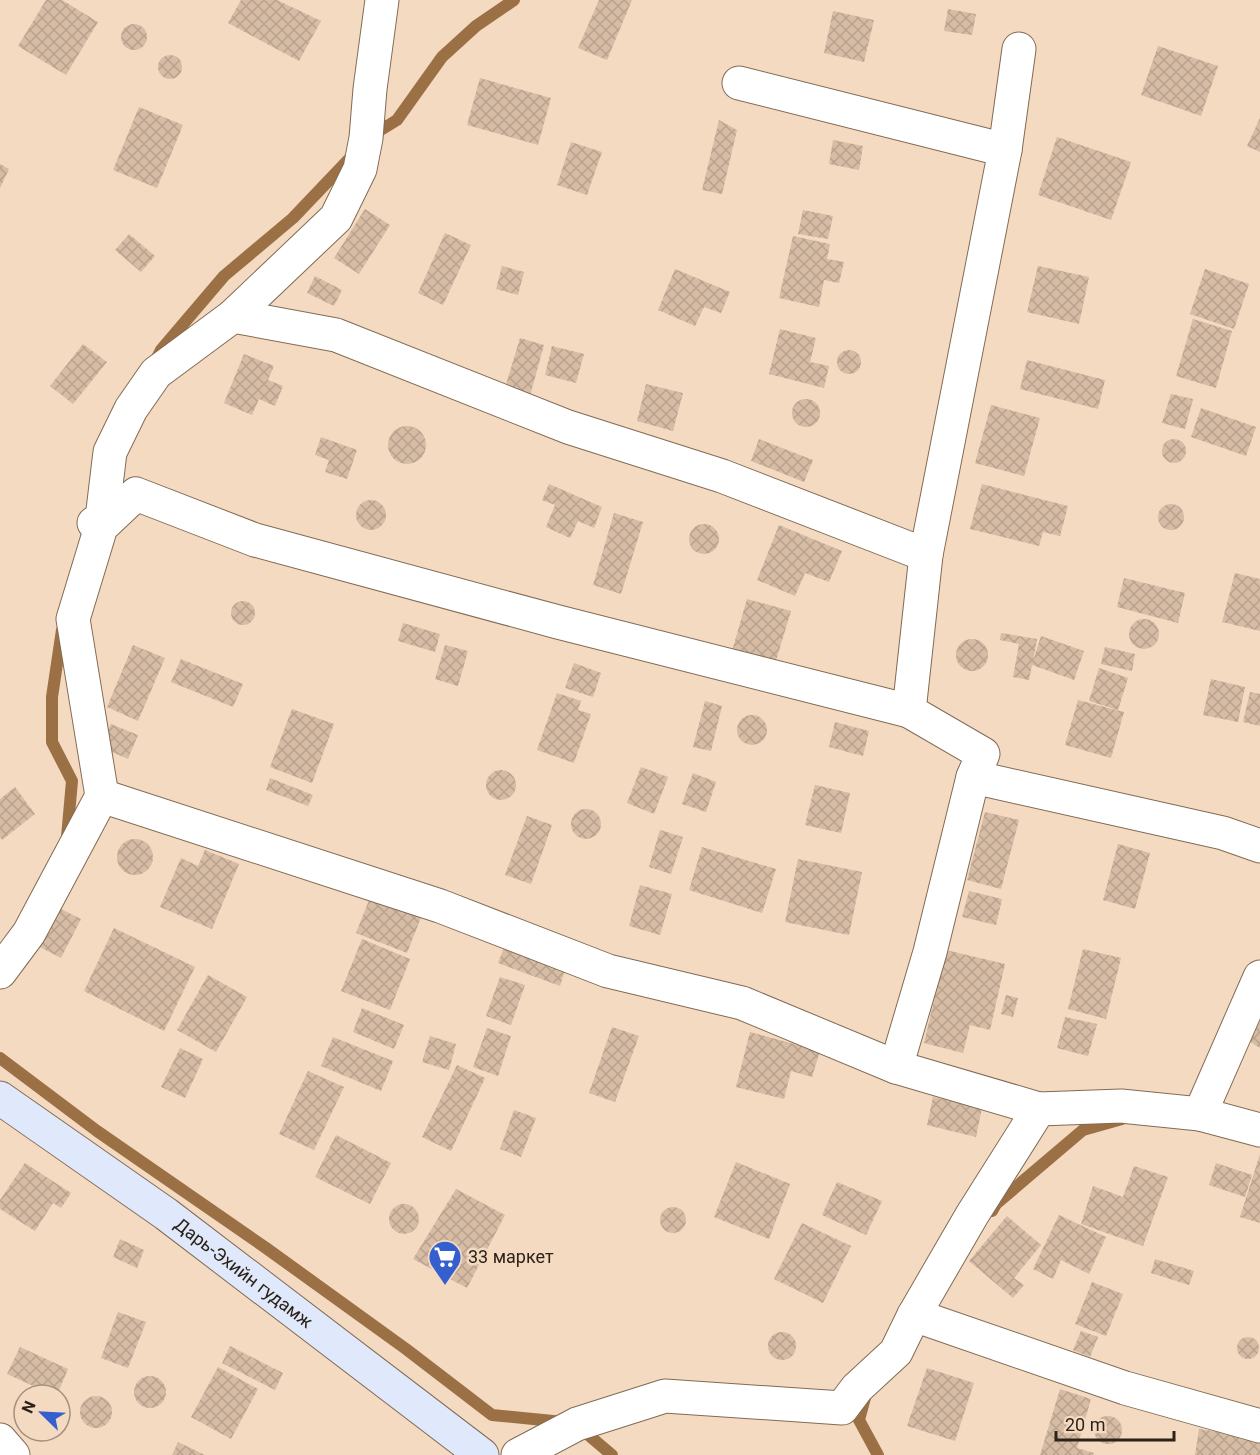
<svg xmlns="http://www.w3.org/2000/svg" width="1260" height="1455" viewBox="0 0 1260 1455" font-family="Roboto,sans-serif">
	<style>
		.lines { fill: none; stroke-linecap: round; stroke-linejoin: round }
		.stream { stroke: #9c7045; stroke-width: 12 }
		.building { fill: url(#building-cross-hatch) }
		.street-casing { stroke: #826b55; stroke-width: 35 }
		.secondary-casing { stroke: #826b55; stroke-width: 35 }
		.street { stroke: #fff; stroke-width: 33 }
		.secondary { stroke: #e0e9fc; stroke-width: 33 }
		.labels { text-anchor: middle; stroke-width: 5; stroke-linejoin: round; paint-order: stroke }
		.poi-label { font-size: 18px; fill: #2c2219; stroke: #f4dac1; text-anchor: start }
		.street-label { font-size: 18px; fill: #2c2219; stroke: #f4dac1 }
	</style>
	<defs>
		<pattern id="building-cross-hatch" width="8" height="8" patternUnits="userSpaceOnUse" patternTransform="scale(1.5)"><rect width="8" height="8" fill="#d6bca4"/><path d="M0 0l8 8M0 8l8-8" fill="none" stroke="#b8a18d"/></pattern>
	</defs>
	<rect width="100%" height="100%" fill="#f4dac1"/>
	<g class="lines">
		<!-- stream -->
		<g class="stream">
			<polyline points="371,136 397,120 442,57 476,26 514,0"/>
			<polyline points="156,360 161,350 224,276 293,218 353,155"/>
			<polyline points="62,630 52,697 52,742 72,781 67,837"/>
			<polyline points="0,1058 97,1131 266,1248 406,1349 492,1415 563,1422"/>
			<polyline points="992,1211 996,1204 1083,1130 1122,1119"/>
			<polyline points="866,1394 859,1420 878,1455"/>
			<polyline points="579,1427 612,1455"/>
		</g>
	</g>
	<!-- building -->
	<g class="building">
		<polygon points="46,0 62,0 98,22 66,75 18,46"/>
		<polygon points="241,0 277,0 321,21 299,61 228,23"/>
		<polygon points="599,0 632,0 607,60 578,48"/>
		<polygon points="948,9 976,14 972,35 944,31"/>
		<polygon points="833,11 874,20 864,62 824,53"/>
		<circle cx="134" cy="37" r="13"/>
		<polygon points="1158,46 1218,66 1201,116 1141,95"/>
		<circle cx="170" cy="67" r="12"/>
		<polygon points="480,78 551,98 538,145 467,125"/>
		<polygon points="139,107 183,125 157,188 113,170"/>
		<polygon points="1260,118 1260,152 1247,146"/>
		<polygon points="719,120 737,130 722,194 702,190"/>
		<polygon points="1057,137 1131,162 1111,220 1038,195"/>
		<polygon points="833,140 863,146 859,170 829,164"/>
		<polygon points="571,142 602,152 587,195 557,185"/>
		<polygon points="0,164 9,169 0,188"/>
		<polygon points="365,209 390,225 359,274 334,258"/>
		<polygon points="803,210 833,216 828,239 798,234"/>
		<polygon points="445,233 471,245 443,305 418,293"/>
		<polygon points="129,234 155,256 141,272 115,250"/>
		<polygon points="793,236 830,244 827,259 844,262 839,283 824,280 819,307 779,298"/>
		<polygon points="502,266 524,272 518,295 496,289"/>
		<polygon points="1038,266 1089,277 1079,324 1027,312"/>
		<polygon points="675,269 730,292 721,313 704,307 695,326 658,310"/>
		<polygon points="1205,269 1249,284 1234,329 1190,314"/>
		<polygon points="315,276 342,290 334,306 307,293"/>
		<polygon points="1193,319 1232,331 1216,388 1176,376"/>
		<polygon points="780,329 816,338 810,362 829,366 824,388 769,374"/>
		<polygon points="520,338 544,345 530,396 505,388"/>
		<polygon points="83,344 107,362 73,404 50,386"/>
		<polygon points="552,346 584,354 576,383 545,375"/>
		<circle cx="849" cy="362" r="12"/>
		<polygon points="244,354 274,366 268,380 283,386 275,406 259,399 252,415 224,403"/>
		<polygon points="1027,360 1105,380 1098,409 1020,389"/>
		<polygon points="646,384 683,393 673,431 637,421"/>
		<polygon points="1171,394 1193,399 1185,429 1162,423"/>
		<circle cx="806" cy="413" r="14"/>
		<polygon points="991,405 1040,418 1024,476 975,463"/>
		<polygon points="1201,408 1256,427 1246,456 1191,437"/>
		<circle cx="407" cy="445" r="19"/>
		<polygon points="321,437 357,450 347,479 325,472 329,460 315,455"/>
		<circle cx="1174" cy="451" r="12"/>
		<polygon points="759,439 813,460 804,482 751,461"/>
		<polygon points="549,484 602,507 594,528 578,521 570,538 546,527 555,505 542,500"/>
		<polygon points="982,484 1068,506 1060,536 1043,532 1039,546 970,529"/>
		<circle cx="371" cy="515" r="15"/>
		<circle cx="1171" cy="517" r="13"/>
		<polygon points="614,513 643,522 621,594 593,585"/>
		<circle cx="704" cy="539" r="15"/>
		<polygon points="779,525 842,551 829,582 805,573 795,596 757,580"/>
		<polygon points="1235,573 1260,579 1260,631 1222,622"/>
		<polygon points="1124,578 1185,593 1178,623 1117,607"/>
		<polygon points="747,599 791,611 775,664 732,651"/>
		<circle cx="243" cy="613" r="12"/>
		<circle cx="1144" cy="634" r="15"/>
		<polygon points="403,623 440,634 435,652 398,641"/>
		<polygon points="1001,633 1037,639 1033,661 1041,636 1084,651 1074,680 1032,665 1029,680 1013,677 1019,644 1000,640"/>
		<circle cx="972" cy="655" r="16"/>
		<polygon points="133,645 165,658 138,721 107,707"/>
		<polygon points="445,645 468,651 458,686 435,679"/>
		<polygon points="1105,647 1135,654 1132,671 1101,664"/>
		<polygon points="181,659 243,684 233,707 171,682"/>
		<polygon points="574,663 601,673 593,697 565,688"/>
		<polygon points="1099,668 1128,678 1118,710 1089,701"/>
		<polygon points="1211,679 1245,687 1238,722 1203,715"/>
		<polygon points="1250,692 1260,694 1260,726 1243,722"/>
		<polygon points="557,693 581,701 578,710 591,714 574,763 537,750"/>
		<polygon points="1078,700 1124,712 1111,758 1065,745"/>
		<polygon points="705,701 722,706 711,751 693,747"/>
		<polygon points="292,709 334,724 312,783 270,767"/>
		<circle cx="752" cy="730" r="15"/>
		<polygon points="835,722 869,731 863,756 829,747"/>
		<polygon points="111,724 138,735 128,759 100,747"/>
		<polygon points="641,767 668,777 654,814 627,803"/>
		<circle cx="501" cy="785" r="15"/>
		<polygon points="693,773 716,782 706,812 682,804"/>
		<polygon points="270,778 313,795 308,806 266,790"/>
		<polygon points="815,785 850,793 841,833 805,825"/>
		<polygon points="15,787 35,814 2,840 0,837 0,799"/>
		<circle cx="586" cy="824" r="15"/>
		<polygon points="985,812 1019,820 1001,889 967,880"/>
		<polygon points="527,816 552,825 531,884 505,875"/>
		<polygon points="660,830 683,837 671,874 649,867"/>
		<circle cx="135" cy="857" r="18"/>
		<polygon points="1118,844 1150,853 1135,909 1103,900"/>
		<polygon points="702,847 776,869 762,913 689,890"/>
		<polygon points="205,850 239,864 212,929 160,907 181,858 198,866"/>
		<polygon points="798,859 862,872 849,935 785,922"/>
		<polygon points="640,885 672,894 660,935 629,926"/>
		<polygon points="969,891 1002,899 996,925 962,917"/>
		<polygon points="371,895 422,915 407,953 356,933"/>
		<polygon points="57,907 81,919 61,958 38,946"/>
		<polygon points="114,928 195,967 164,1031 84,991"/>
		<polygon points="362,939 410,959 390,1010 341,991"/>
		<polygon points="505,945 566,967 560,986 498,963"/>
		<polygon points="1083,949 1121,958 1106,1019 1068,1009"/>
		<polygon points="946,950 1005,964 990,1030 970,1025 963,1053 924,1043"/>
		<polygon points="208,975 247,997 216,1052 177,1030"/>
		<polygon points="500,977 525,985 511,1025 486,1016"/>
		<polygon points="1006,995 1018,998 1013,1017 1001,1014"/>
		<polygon points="362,1008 404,1025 394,1049 353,1032"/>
		<polygon points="1065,1017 1097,1024 1088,1056 1057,1048"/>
		<polygon points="1260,1018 1260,1048 1247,1040"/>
		<polygon points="612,1027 639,1036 615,1102 589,1093"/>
		<polygon points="487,1028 511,1036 498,1076 473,1067"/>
		<polygon points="750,1032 820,1051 812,1077 791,1071 784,1099 736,1087"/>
		<polygon points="430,1036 456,1044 449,1070 422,1062"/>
		<polygon points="333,1037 393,1061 381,1091 321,1066"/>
		<polygon points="180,1048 203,1059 185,1098 161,1087"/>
		<polygon points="457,1065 485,1078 451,1151 422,1137"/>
		<polygon points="308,1071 344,1087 314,1150 279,1134"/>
		<polygon points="933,1097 982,1108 976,1137 927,1125"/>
		<polygon points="514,1110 536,1118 521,1157 500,1149"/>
		<polygon points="336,1135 391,1163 370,1204 315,1177"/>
		<polygon points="1260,1154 1260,1223 1240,1217"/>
		<polygon points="736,1162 790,1184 769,1239 714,1217"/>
		<polygon points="25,1163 71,1193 61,1208 53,1203 35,1231 0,1209 0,1200"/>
		<polygon points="1216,1163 1252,1175 1245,1197 1209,1185"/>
		<polygon points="1134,1166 1168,1177 1143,1246 1081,1224 1093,1186 1123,1197"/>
		<polygon points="837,1182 882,1201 866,1235 822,1215"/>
		<polygon points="456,1189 505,1215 467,1288 413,1259"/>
		<circle cx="404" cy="1219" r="15"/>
		<circle cx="673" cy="1220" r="13"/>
		<polygon points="1059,1215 1106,1237 1089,1274 1061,1260 1053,1279 1033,1269"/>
		<polygon points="1007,1216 1041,1245 1014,1278 1024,1285 1013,1298 969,1261"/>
		<polygon points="802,1223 851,1246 823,1303 774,1279"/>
		<polygon points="120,1239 144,1250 137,1268 113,1257"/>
		<polygon points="1155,1259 1194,1271 1189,1285 1151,1273"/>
		<polygon points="1092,1282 1123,1294 1106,1336 1075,1324"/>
		<polygon points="118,1312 146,1322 128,1368 101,1358"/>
		<polygon points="1081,1331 1098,1337 1090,1357 1073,1350"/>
		<circle cx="782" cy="1346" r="14"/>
		<circle cx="1248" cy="1348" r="11"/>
		<polygon points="230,1346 283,1373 275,1390 222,1363"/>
		<polygon points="20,1347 68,1369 57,1395 53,1395 7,1374"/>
		<polygon points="218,1367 258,1389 231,1439 191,1417"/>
		<polygon points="927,1368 974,1383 955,1441 907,1426"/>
		<circle cx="150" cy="1392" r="16"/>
		<polygon points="1060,1389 1091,1399 1077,1448 1094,1453 1093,1455 1040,1455"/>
		<circle cx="96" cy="1412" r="16"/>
		<circle cx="1108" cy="1430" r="14"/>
		<polygon points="1199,1429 1260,1438 1260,1455 1195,1455"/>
		<polygon points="178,1442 205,1455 172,1455"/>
	</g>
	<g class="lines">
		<defs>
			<g id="street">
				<polyline points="1019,49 1005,150 926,555 909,711 983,754 973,777 930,952 896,1067 1039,1109"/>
				<polyline points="739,83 1005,150"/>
				<polyline points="233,316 336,218 360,169 366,138 370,89 382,0"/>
				<polyline points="94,523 101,527 110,452 131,409 156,373 233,316 336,335 568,427 722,476 926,555"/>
				<polyline points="973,777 1223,833 1260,846"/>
				<polyline points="102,796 440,906 608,971 742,1003 896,1067"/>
				<polyline points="0,972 29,933 102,796 73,619 101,527 136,494 255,540 558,622 909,711"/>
				<polyline points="1200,1114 1260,1130"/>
				<polyline points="914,1315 1125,1388 1260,1426"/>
				<polyline points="0,1440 13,1455"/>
				<polyline points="518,1455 577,1424 665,1396 842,1408 857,1388 896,1352 914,1315 972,1215 1039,1109 1121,1106 1200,1114 1260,977"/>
			</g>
			<g id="secondary">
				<path id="s1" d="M 0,1098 L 166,1214 L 482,1455"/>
			</g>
		</defs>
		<!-- street casing -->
		<use href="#street" class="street-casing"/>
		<!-- secondary casing -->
		<use href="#secondary" class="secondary-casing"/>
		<!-- street -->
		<use href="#street" class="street"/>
		<!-- secondary -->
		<use href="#secondary" class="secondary"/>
	</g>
	<!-- icons -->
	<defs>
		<symbol id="supermarket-pin" viewBox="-11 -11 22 30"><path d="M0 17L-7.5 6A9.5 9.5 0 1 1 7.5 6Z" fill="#355fcf" stroke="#f4dac1"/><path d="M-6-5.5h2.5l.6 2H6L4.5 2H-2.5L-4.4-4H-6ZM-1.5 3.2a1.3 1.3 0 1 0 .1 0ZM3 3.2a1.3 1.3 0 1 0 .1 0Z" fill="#fff"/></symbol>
	</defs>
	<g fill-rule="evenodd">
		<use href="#supermarket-pin" x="426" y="1238" width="38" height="52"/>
	</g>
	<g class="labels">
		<!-- poi labels -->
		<g class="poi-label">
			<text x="468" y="1263">33 маркет</text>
		</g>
		<!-- street labels -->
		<g class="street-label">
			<text dy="6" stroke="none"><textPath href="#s1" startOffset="300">Дарь-Эхийн гудамж</textPath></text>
		</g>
	</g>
	<!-- north arrow -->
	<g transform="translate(42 1413) rotate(294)"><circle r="28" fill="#f4dac1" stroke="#a4907e" stroke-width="1.5"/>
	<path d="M0-4.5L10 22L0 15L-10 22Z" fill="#355fcf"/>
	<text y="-9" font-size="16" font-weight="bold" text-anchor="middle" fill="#2c2219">N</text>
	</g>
	<!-- scale -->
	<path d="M1056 1431v9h118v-9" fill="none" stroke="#2c2219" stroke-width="3"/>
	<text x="1065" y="1431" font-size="18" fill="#2c2219" stroke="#f4dac1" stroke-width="4.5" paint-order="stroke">20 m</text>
</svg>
